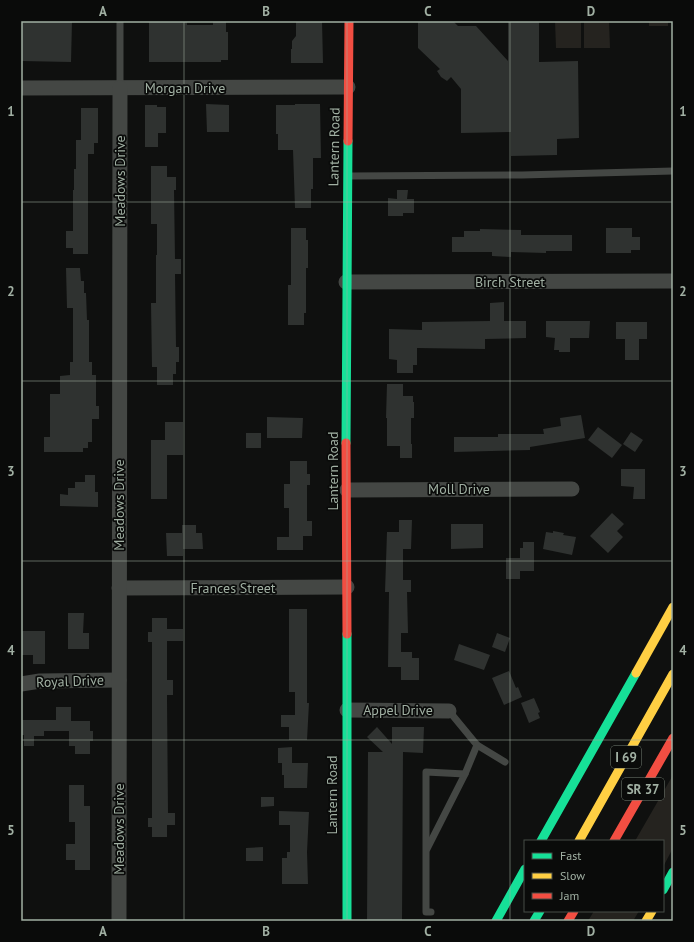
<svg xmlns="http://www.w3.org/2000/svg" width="694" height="942" viewBox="0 0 694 942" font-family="'PT Sans',sans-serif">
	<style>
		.green { fill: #25231f }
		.building { fill: #2f3230 }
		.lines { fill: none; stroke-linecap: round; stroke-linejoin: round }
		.lane { stroke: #444744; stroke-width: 7 }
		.street { stroke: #444744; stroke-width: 15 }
		.fast { stroke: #16e098; stroke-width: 9 }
		.slow { stroke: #ffcf43; stroke-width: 9 }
		.jam { stroke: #f24e42; stroke-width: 9 }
		.grid { fill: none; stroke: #a1b0a3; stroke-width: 1; stroke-opacity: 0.55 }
		.labels { text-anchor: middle; stroke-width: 3.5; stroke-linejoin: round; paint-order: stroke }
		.shield { fill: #0a0b0a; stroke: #747e75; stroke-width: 1 }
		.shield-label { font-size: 13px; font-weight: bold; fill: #a1b0a3 }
		.street-label { font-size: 14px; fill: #a1b0a3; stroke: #0a0b0a }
		.neatline { fill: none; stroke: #a1b0a3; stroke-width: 1.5 }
		.grid-label { font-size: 13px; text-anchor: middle; font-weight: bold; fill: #a1b0a3 }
	</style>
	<rect width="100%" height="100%" fill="#0f100f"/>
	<!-- green -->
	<g class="green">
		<polygon points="555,21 581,21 581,48 556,48"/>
		<polygon points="584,21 609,21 610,48 584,48"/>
		<rect x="649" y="21" width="19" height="5"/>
		<polygon points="673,775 673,848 663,867 663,841 635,841"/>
		<polygon points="594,911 639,911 633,921 588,921"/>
	</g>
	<!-- building -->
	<g class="building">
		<polygon points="37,21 72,21 71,62 21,61 21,22"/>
		<polygon points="149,21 187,21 187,25 213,25 213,21 226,21 226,32 228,32 228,60 221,60 221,62 149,62"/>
		<polygon points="296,21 322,21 323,63 291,63 291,49 292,49 292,41 296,36"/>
		<polygon points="418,21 453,21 458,26 476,26 508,61 508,21 539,21 539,62 578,61 579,138 557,139 557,155 511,156 511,132 461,133 461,89 451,77 447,81 441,77 437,71 440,69 418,48"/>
		<polygon points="206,104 229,105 229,132 207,132"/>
		<polygon points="295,104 320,104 321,158 313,158 313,189 311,189 311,208 295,208 293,150 278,150 278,134 276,134 276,105 295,105"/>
		<polygon points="145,105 157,105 157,107 166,107 166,133 158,133 158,147 145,147"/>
		<polygon points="81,108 98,108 98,143 94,143 94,154 88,154 88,254 73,254 73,248 66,248 66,231 73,231 73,190 74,190 74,169 76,169 76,140 81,140"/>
		<polygon points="151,166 167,166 167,177 176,177 176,190 174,190 175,259 181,259 181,274 175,274 176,347 179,347 179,362 176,362 176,374 173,374 173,385 157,385 157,367 152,367 151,303 156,303 156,255 157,255 157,224 151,224"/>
		<polygon points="397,190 408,190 407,199 414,199 414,213 403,213 403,216 388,216 388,198 397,199"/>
		<polygon points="291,228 306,228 306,240 308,240 308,268 306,268 306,313 304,313 304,325 288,325 288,285 291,285"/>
		<polygon points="606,228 632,228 632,237 640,237 640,250 631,250 631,253 606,253"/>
		<polygon points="480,229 521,230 521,235 572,235 572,251 546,251 546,253 511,252 511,257 492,256 492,252 452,252 452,237 464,237 464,231 480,231"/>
		<polygon points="66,268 80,268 81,281 84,281 84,293 86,293 87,320 89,320 89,362 92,362 92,375 96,375 96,406 99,406 99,419 92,419 92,442 88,442 88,448 83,448 83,452 44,452 44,437 50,437 50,394 60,394 60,376 70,375 70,362 73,362 73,308 67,308"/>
		<polygon points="504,302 504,321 526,321 526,338 485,339 485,349 417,348 417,365 413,365 413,373 397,373 397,360 389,359 389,329 422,330 422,322 490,321 490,303"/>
		<polygon points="546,321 590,321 589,338 570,338 570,352 559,352 559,350 554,350 555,338 546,337"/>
		<polygon points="616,322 647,322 647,339 639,339 639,360 625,360 625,339 616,339"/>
		<polygon points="387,384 403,384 403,396 413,396 413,402 414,402 414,418 411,418 411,444 412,444 412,458 400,458 400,446 387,446 387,418 386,418"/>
		<polygon points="581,415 585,438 530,447 530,450 454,452 454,437 498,437 498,434 544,434 543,429 561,426 560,418"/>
		<polygon points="267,417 303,418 302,438 267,438"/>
		<polygon points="165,422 183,422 183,455 167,455 167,499 151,499 151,440 165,440"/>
		<polygon points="598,427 622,445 612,458 588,440"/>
		<polygon points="631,432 643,440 635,452 623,444"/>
		<rect x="246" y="433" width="15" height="15"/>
		<polygon points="290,461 307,461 307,474 310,474 310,485 307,485 307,521 312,521 312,536 303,536 303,550 277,550 277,537 289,537 289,508 284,508 284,484 290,484"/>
		<polygon points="621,469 645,469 645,499 633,499 634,487 621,486"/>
		<polygon points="85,475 95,475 95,492 98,492 98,507 60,506 60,494 68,495 68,488 75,488 75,482 85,482"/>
		<polygon points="612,513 624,524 617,531 623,537 608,553 590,536"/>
		<polygon points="399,520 412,520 411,549 403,549 403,580 411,580 411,592 407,592 408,633 401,633 401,652 412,652 412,658 419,658 419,680 401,680 401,667 388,667 389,592 385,592 387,532 399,532"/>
		<polygon points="451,524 483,524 483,548 451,549"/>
		<polygon points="182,525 196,525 196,533 202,533 203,549 183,549 183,556 167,556 166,533 182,533"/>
		<polygon points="553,531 564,533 563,535 576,537 572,555 543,549 546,532 553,533"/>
		<polygon points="523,542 534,542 534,571 520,571 520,579 506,579 506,558 520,558 520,548 523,548"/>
		<polygon points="289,609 307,609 307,703 309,703 307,740 289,740 289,727 281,727 281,715 295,715 295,692 289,692"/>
		<polygon points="68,613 84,613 83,633 89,633 89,649 68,649"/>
		<polygon points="152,618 167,618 167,629 183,629 183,641 167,641 167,680 173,680 173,695 167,695 167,700 168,813 175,813 175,825 167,825 167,837 152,837 152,827 148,827 148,818 152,818 152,642 148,642 148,632 152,632"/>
		<polygon points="21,631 45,631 45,664 33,664 33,655 22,655"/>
		<polygon points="497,633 510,638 505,652 492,647"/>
		<polygon points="459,644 490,655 484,670 454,660"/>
		<polygon points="509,671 516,688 518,687 522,697 504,705 492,678"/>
		<polygon points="534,698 540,712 538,713 540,718 529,723 521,703"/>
		<polygon points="56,707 71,707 71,721 90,721 90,731 93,731 93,741 90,741 90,754 75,754 75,746 69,746 69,731 44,731 44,736 34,736 34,746 24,746 24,735 21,735 21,720 56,720"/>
		<polygon points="377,727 392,744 392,727 424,727 423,753 403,752 402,921 367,921 368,752 383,752 367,737"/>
		<polygon points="292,747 292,763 308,763 307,788 284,788 284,775 282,775 282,763 278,763 278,748"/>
		<polygon points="69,785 84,785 84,806 90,806 90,870 75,870 75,860 66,860 66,844 75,844 75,822 69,822"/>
		<polygon points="261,797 274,797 274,806 261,807"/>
		<polygon points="279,811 309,812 307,852 308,884 282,884 282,858 287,858 287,852 290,852 290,825 279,825"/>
		<polygon points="263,847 263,861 246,861 246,848"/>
	</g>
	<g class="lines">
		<!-- lane -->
		<g class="lane">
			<polyline points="120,21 120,88"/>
			<polyline points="349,176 522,175 673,171"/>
			<polyline points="449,711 477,745 505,762"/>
			<polyline points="427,849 465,774"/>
			<polyline points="431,912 426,912 426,772 465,774 477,745"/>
		</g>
		<!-- street -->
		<g class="street">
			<polyline points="21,88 348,87"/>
			<polyline points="346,282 673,281"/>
			<polyline points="347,490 572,489"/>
			<polyline points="119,588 347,587"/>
			<polyline points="21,684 40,681 119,680"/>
			<polyline points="347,710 449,711"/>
			<polyline points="119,921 120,88"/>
		</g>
		<!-- fast -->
		<g class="fast">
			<polyline points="346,443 348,141"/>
			<polyline points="347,634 347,921"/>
			<polyline points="541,841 636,673"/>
			<polyline points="663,890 673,872"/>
			<polyline points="496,921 525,869"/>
			<polyline points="534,921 540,911"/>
		</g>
		<!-- slow -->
		<g class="slow">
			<polyline points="636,673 673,607"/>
			<polyline points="579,841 673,674"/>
			<polyline points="646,921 652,911"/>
		</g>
		<!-- jam -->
		<g class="jam">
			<polyline points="348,141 349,21"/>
			<polyline points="346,443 347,634"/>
			<polyline points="614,841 673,738"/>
			<polyline points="568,921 574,911"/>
		</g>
	</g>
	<!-- grid -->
	<path class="grid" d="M 184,21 L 184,921M 347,21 L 347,921M 510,21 L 510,921M 21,202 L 673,202M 21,381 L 673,381M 21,561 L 673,561M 21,740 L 673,740"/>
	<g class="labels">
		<!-- shield labels -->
		<g class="shield">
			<rect x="611" y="746" width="30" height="22" rx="3"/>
			<rect x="622" y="778" width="42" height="22" rx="3"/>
		</g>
		<g class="shield-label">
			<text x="626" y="762">I 69</text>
			<text x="643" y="794">SR 37</text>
		</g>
		<!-- street labels -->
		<g class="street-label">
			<text x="185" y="93">Morgan Drive</text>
			<text transform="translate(334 147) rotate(-89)" y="5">Lantern Road</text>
			<text transform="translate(120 181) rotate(-90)" y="5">Meadows Drive</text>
			<text x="510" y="287">Birch Street</text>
			<text transform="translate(333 471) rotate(-90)" y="5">Lantern Road</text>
			<text x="459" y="494">Moll Drive</text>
			<text transform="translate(119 505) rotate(-90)" y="5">Meadows Drive</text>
			<text x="233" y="593">Frances Street</text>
			<text transform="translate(70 681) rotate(-2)" y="5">Royal Drive</text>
			<text x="398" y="715">Appel Drive</text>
			<text transform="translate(332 795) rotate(-90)" y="5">Lantern Road</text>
			<text transform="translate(119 829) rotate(-90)" y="5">Meadows Drive</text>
		</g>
	</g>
	<!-- border -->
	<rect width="694" height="942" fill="none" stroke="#0a0b0a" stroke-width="44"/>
	<!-- legend -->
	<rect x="524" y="840" width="140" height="72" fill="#0a0b0a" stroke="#464d47"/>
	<rect x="532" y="853" width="20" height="6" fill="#16e098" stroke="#464d47"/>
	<text x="560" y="860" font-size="12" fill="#a1b0a3">Fast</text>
	<rect x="532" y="873" width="20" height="6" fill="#ffcf43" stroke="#464d47"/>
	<text x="560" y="880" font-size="12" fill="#a1b0a3">Slow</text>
	<rect x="532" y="893" width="20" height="6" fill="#f24e42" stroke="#464d47"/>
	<text x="560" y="900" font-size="12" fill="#a1b0a3">Jam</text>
	<rect x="22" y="22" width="650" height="898" class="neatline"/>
	<g class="grid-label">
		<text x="103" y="16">A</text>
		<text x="266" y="16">B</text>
		<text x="428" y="16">C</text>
		<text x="591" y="16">D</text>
		<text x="11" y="116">1</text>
		<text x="683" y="116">1</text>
		<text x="11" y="296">2</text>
		<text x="683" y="296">2</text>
		<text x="11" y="476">3</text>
		<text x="683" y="476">3</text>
		<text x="11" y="655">4</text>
		<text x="683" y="655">4</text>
		<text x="11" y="835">5</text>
		<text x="683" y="835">5</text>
		<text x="103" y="936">A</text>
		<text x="266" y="936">B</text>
		<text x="428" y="936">C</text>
		<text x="591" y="936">D</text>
	</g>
</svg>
